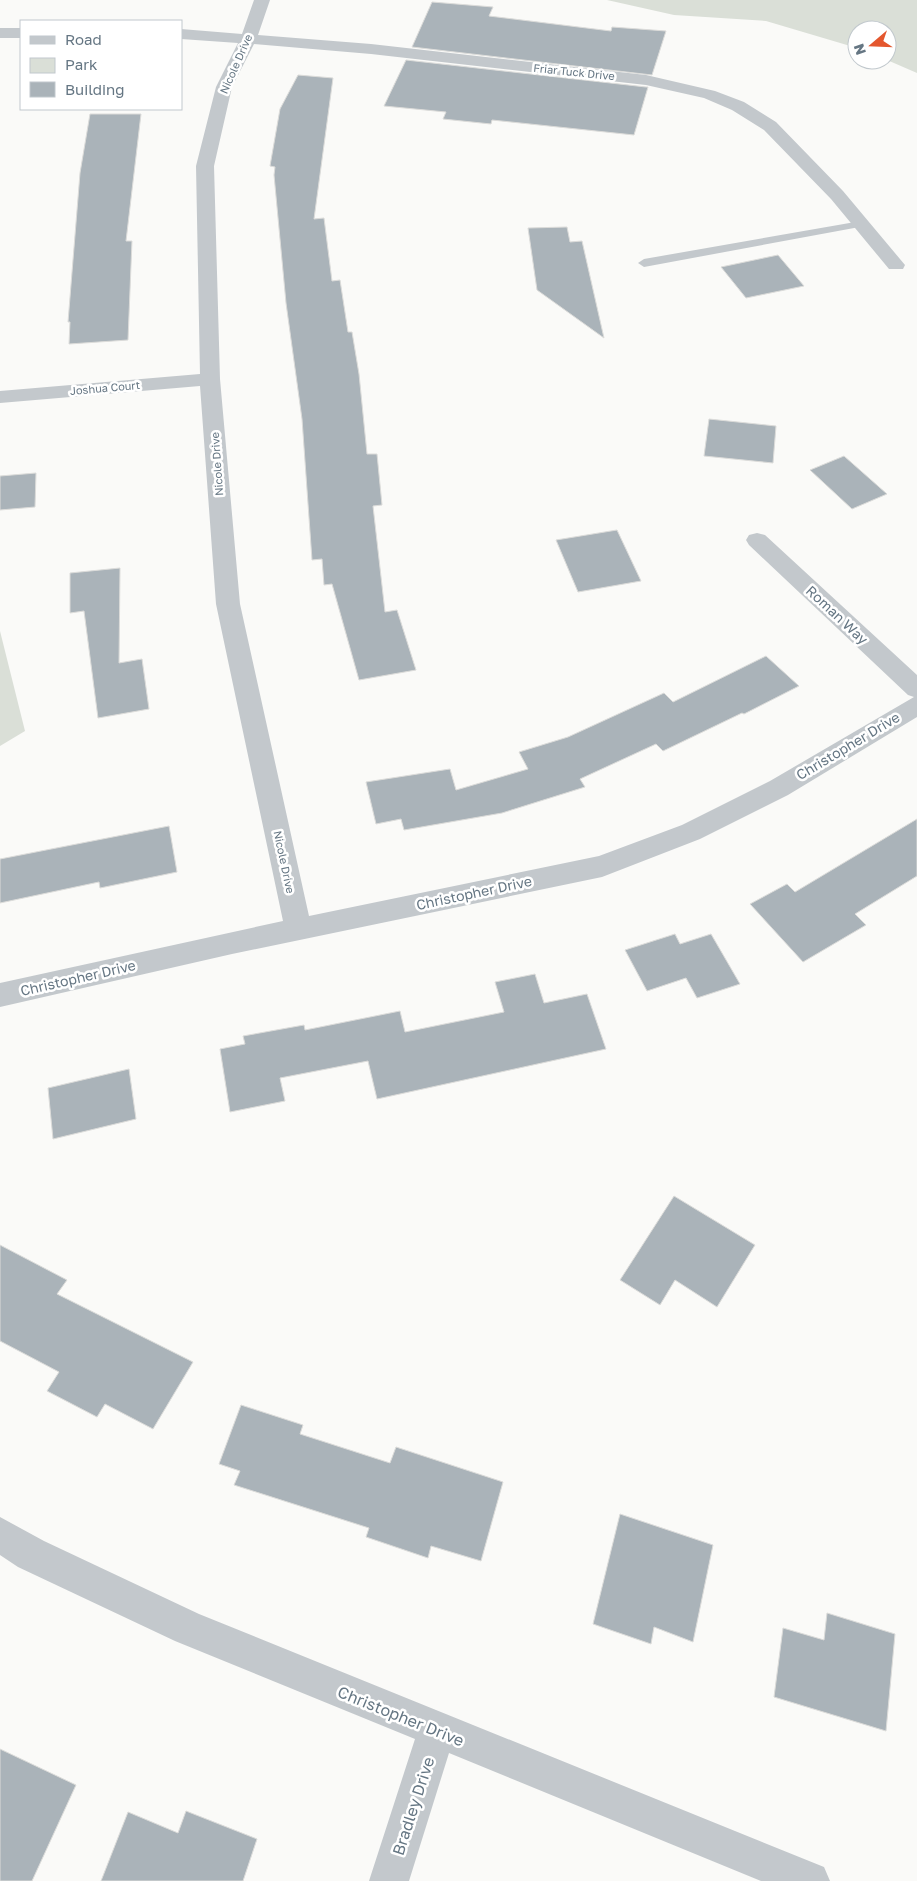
<svg xmlns="http://www.w3.org/2000/svg" width="917" height="1881" viewBox="0 0 917 1881" font-family="'Golos Text',sans-serif">
	<style>
		.green { fill: #dadfd7 }
		.building { fill: #aab3b9; stroke: #dcdcda }
		.lines { fill: none; stroke-linecap: round; stroke-linejoin: round }
		.service { fill: #c3c8cc; fill-rule: evenodd }
		.minor { fill: #c3c8cc; fill-rule: evenodd }
		.labels { text-anchor: middle; stroke-width: 5; stroke-linejoin: round; paint-order: stroke }
		.far-street-label { font-size: 11px; fill: #657683; stroke: #fff }
		.street-label { font-size: 14px; fill: #657683; stroke: #fff }
		.near-street-label { font-size: 16px; fill: #657683; stroke: #fff }
	</style>
	<rect width="100%" height="100%" fill="#fafaf8"/>
	<!-- green -->
	<g class="green">
		<polygon points="607,0 917,0 917,73 887,60 887,30 857,30 857,48 766,21 674,15"/>
		<polygon points="0,631 25,731 0,746"/>
	</g>
	<!-- building -->
	<g class="building">
		<polygon points="432,2 493,7 489,16 611,31 612,27 666,31 652,75 412,47"/>
		<polygon points="406,60 646,87 648,87 634,135 492,120 491,124 443,119 446,112 384,106"/>
		<polygon points="298,75 333,78 314,219 324,218 332,281 340,280 348,332 352,332 359,374 367,454 377,454 382,505 373,506 385,612 397,610 416,670 359,680 332,584 324,585 322,559 312,560 302,419 286,303 274,175 275,167 270,166 280,109"/>
		<polygon points="90,114 141,114 126,241 132,241 128,340 69,344 70,322 68,322 80,173"/>
		<polygon points="567,227 570,242 582,241 604,338 537,290 528,228"/>
		<polygon points="778,255 804,286 746,298 721,267"/>
		<polygon points="709,419 776,426 773,463 704,456"/>
		<polygon points="844,456 887,494 852,509 810,470"/>
		<polygon points="36,473 35,507 0,510 0,476"/>
		<polygon points="617,530 641,581 578,592 556,540"/>
		<polygon points="120,568 119,663 142,659 149,709 98,718 84,611 70,613 70,573"/>
		<polygon points="766,656 799,686 744,714 742,713 663,751 656,744 580,779 585,787 502,813 404,830 401,819 376,824 366,782 450,769 456,790 528,769 519,752 568,737 664,693 673,702"/>
		<polygon points="917,819 917,876 855,914 866,925 803,962 750,904 787,884 795,892"/>
		<polygon points="169,826 177,872 100,888 99,882 0,903 0,859"/>
		<polygon points="675,934 680,944 711,934 740,984 697,998 686,978 647,991 625,950"/>
		<polygon points="535,974 544,1003 587,994 606,1049 377,1099 368,1061 280,1078 285,1101 230,1112 220,1049 245,1044 243,1036 304,1025 305,1030 400,1011 405,1032 504,1012 495,982"/>
		<polygon points="129,1069 136,1119 53,1139 48,1088"/>
		<polygon points="674,1196 755,1245 717,1307 675,1280 660,1305 620,1280"/>
		<polygon points="0,1245 67,1280 57,1294 193,1362 153,1429 105,1404 97,1417 47,1391 59,1372 0,1341"/>
		<polygon points="241,1405 303,1425 300,1434 390,1463 396,1447 503,1482 481,1561 431,1546 428,1558 366,1537 369,1528 234,1485 240,1471 219,1464"/>
		<polygon points="620,1514 713,1545 693,1642 654,1627 651,1644 593,1624"/>
		<polygon points="827,1613 895,1634 886,1731 774,1697 783,1628 824,1640"/>
		<polygon points="0,1749 76,1785 32,1881 0,1881"/>
		<polygon points="186,1811 257,1839 243,1881 101,1881 128,1812 178,1833"/>
	</g>
	<g class="lines">
		<!-- service -->
		<polygon class="service" points="861,221 867,224 865,226 644,267 638,263 644,259"/>
		<!-- minor -->
		<g class="minor">
			<polygon points="254,0 270,0 258,35 371,44 646,75 715,91 744,102 776,122 843,191 905,265 903,269 889,269 831,199 764,130 732,110 704,98 646,85 371,54 254,44 232,87 214,166 220,379 240,604 309,916 599,856 682,825 770,781 914,697 908,695 749,545 746,540 749,535 757,533 765,535 917,675 917,717 788,795 700,839 602,877 232,954 0,1007 0,983 283,921 216,604 200,386 0,403 0,391 200,374 196,166 216,87 238,43 181,39 181,29 242,34"/>
			<rect x="0" y="28" width="21" height="10"/>
			<polygon points="0,1517 44,1541 199,1614 824,1867 830,1881 761,1881 449,1753 409,1881 369,1881 415,1739 175,1641 18,1567 0,1555"/>
		</g>
	</g>
	<g class="labels">
		<!-- far-street labels -->
		<g class="far-street-label">
			<text transform="translate(236 64) rotate(-66)" y="4">Nicole Drive</text>
			<text transform="translate(574 72) rotate(6)" y="4">Friar Tuck Drive</text>
			<text transform="translate(105 388) rotate(-5)" y="4">Joshua Court</text>
			<text transform="translate(217 464) rotate(-94)" y="4">Nicole Drive</text>
			<text transform="translate(284 862) rotate(78)" y="4">Nicole Drive</text>
		</g>
		<!-- street labels -->
		<g class="street-label">
			<text transform="translate(837 615) rotate(43)" y="5">Roman Way</text>
			<text transform="translate(848 746) rotate(-31)" y="5">Christopher Drive</text>
			<text transform="translate(474 893) rotate(-12)" y="5">Christopher Drive</text>
			<text transform="translate(78 978) rotate(-13)" y="5">Christopher Drive</text>
		</g>
		<!-- near-street labels -->
		<g class="near-street-label">
			<text transform="translate(401 1716) rotate(22)" y="6">Christopher Drive</text>
			<text transform="translate(413 1806) rotate(-72)" y="6">Bradley Drive</text>
		</g>
	</g>
	<!-- legend -->
	<rect x="20" y="20" width="162" height="90" fill="#ffffff" stroke="#c1c8cd"/>
	<rect x="30" y="36" width="25" height="8" fill="#c3c8cc" stroke="#c1c8cd"/>
	<text x="65" y="45" font-size="15" fill="#657683">Road</text>
	<rect x="30" y="58" width="25" height="15" fill="#dadfd7" stroke="#c1c8cd"/>
	<text x="65" y="70" font-size="15" fill="#657683">Park</text>
	<rect x="30" y="82" width="25" height="15" fill="#aab3b9" stroke="#c1c8cd"/>
	<text x="65" y="95" font-size="15" fill="#657683">Building</text>
	<!-- north arrow -->
	<g transform="translate(872 45) rotate(251)"><circle r="24" fill="#ffffff" stroke="#c1c8cd"/>
	<path d="M0-4L9 19L0 12L-9 19Z" fill="#e4572e"/>
	<text y="-8" font-size="14" font-weight="bold" text-anchor="middle" fill="#657683">N</text>
	</g>
</svg>
